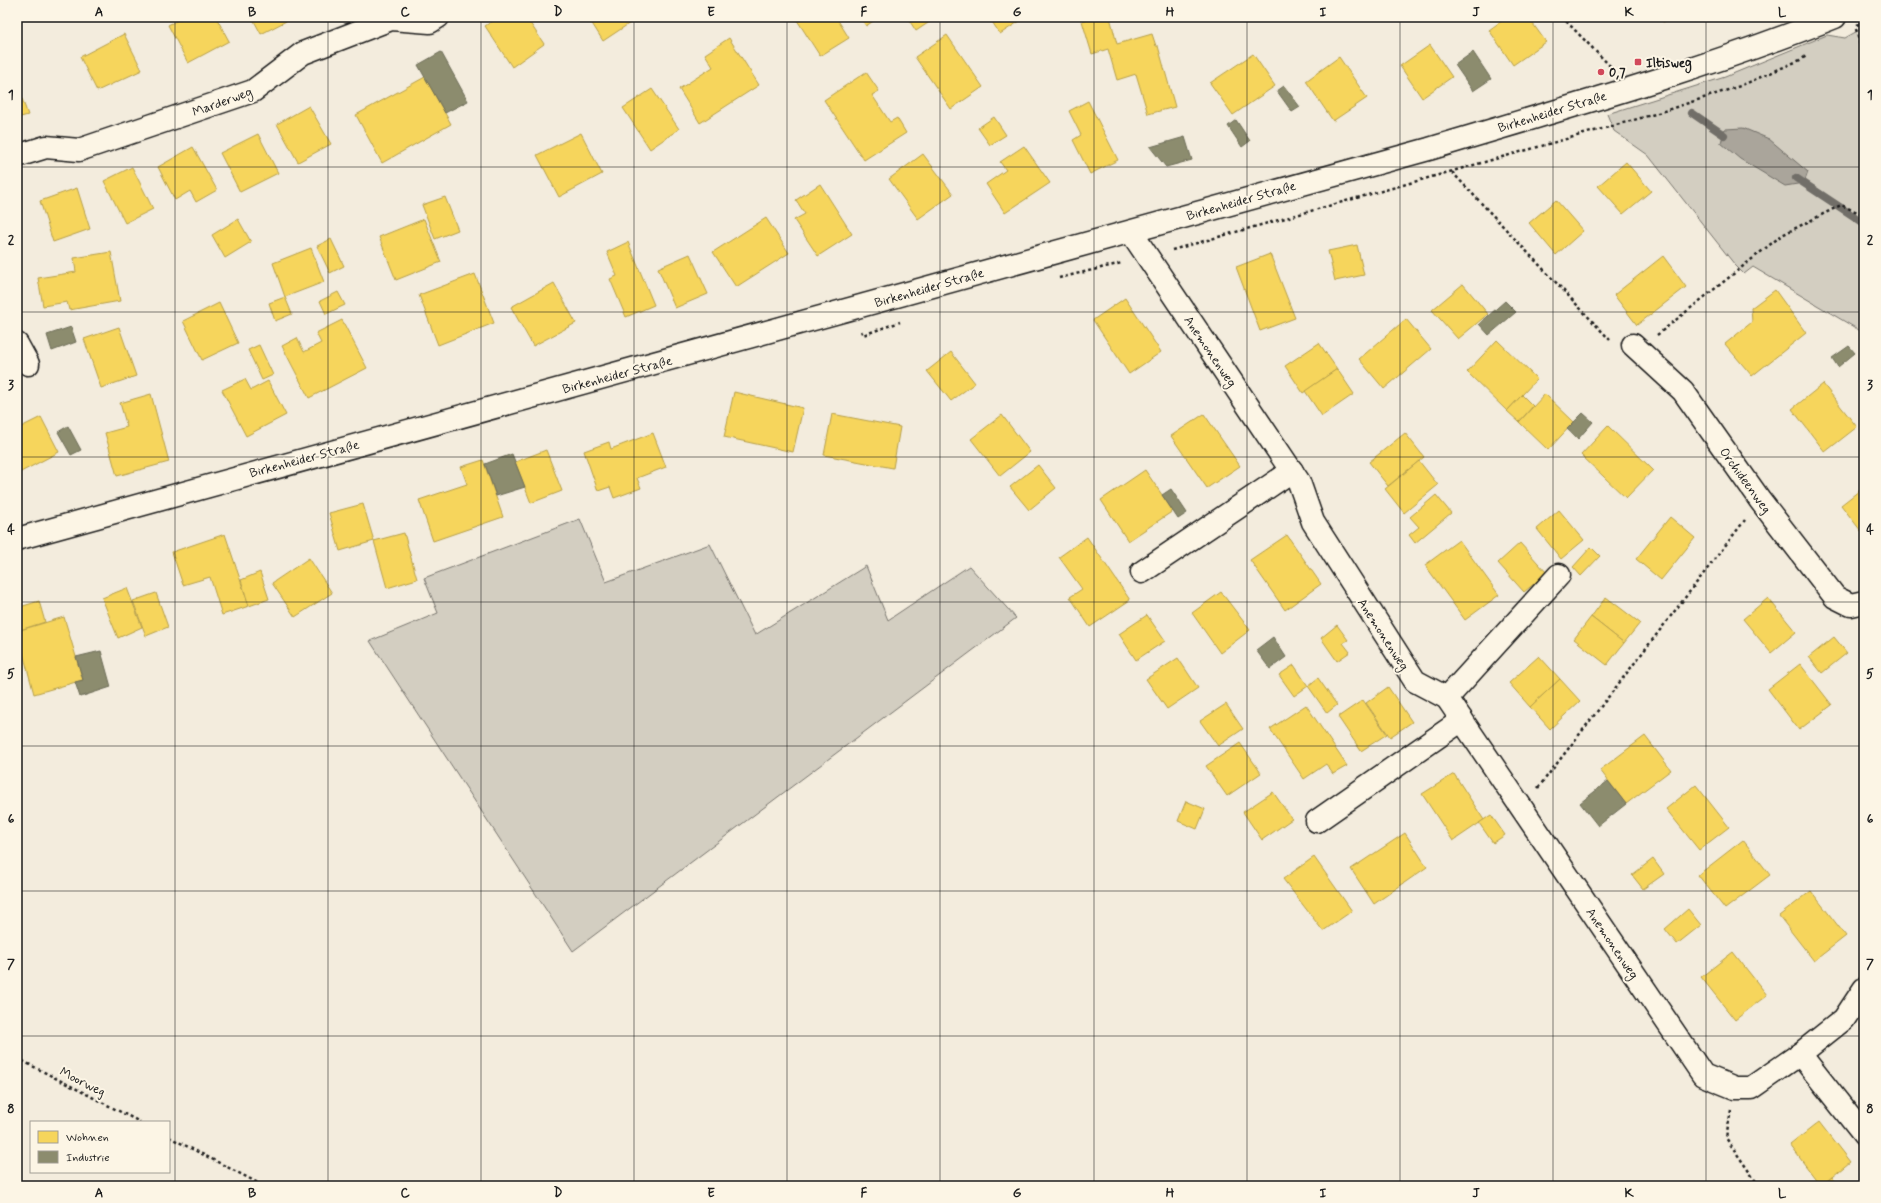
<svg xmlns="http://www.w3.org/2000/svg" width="1881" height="1203" viewBox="0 0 1881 1203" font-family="Mynerve,sans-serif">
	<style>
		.green { fill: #d3cec1; stroke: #78756e; fill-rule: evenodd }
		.water { fill: #aaa59b; stroke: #716e68 }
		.homes { fill: #f6d55c; stroke: #b59e49 }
		.industry { fill: #8c8c6e; stroke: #6a6a55 }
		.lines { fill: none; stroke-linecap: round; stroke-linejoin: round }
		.stream { stroke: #716e68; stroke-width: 8 }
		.street-casing { stroke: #1c1c1c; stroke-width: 25 }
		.secondary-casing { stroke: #1c1c1c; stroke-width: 25 }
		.path { stroke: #1c1c1c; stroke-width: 2.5; stroke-dasharray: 3 3; stroke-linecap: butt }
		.street { stroke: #fcf5e5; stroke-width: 22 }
		.secondary { stroke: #fcf5e5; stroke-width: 22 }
		.grid { fill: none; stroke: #1c1c1c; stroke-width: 1; stroke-opacity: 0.55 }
		.poi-dot { fill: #d1495b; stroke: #fcf5e5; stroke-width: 1.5 }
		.labels { text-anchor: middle; stroke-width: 4; stroke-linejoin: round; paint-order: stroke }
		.poi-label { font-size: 13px; font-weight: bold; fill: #1c1c1c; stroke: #fcf5e5; text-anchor: start }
		.street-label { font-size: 13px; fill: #1c1c1c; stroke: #fcf5e5 }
		.neatline { fill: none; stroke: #1c1c1c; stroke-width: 1.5 }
		.grid-label { font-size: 13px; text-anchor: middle; font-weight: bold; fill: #1c1c1c }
	</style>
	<rect width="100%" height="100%" fill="#f3ecdd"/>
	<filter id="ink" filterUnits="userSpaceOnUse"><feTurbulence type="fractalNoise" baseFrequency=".025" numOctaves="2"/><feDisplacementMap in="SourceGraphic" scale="8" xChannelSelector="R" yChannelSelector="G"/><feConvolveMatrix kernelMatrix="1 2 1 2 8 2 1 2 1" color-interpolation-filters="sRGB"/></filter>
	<g filter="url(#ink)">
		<!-- green -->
		<g class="green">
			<path d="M 1861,29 L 1864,38 L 1864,333 L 1753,267 L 1744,274 L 1735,265 L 1648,155 L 1614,131 L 1607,114 L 1725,77 L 1827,35 L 1845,38 ZM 1725,129 L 1808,172 L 1721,143 Z"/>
			<polygon points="580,519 606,582 710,544 755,635 866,566 888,620 969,566 1016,618 573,951 370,641 438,613 424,578"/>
		</g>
		<!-- water -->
		<polygon class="water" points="1743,128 1769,139 1808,172 1804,183 1785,186 1740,159 1721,143 1725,129"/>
		<!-- homes -->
		<g class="homes">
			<polygon points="184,17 204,17 205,19 209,17 216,17 229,41 188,63 168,25"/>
			<polygon points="252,17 294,17 261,34"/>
			<polygon points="498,17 526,17 544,44 512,67 485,26"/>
			<polygon points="588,17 635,17 636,19 603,41"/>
			<polygon points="795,17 836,17 849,38 820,56"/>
			<polygon points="860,17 879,17 866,26"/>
			<polygon points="907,17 937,17 916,31"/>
			<polygon points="989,17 1026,17 1000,34"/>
			<polygon points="1095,17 1110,17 1117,44 1152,34 1156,46 1158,46 1175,107 1148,114 1136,74 1117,80 1108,49 1092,54 1082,21"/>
			<polygon points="1507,17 1528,17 1546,42 1513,65 1489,30"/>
			<polygon points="1661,17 1675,17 1663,22"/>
			<polygon points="124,34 142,70 97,91 80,57"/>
			<polygon points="947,35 983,87 951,109 915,57"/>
			<polygon points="729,38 759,85 700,123 679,89 713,67 705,54"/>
			<polygon points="1430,45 1452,77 1422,98 1400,66"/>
			<polygon points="1253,54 1275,86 1233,115 1210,83"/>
			<polygon points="1339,57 1367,98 1333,121 1306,81"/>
			<polygon points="866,72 879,91 872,95 890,122 897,118 906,133 864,160 824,100"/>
			<polygon points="425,77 451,124 382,163 356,115"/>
			<polygon points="17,85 28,115 17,118"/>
			<polygon points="652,89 679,129 650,149 623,108"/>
			<polygon points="1088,101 1118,160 1090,174 1073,140 1081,135 1069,111"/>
			<polygon points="309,106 331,144 298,162 277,124"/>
			<polygon points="994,117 1006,135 990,145 978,128"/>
			<polygon points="581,133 602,174 559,197 537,155"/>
			<polygon points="258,134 278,173 240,192 220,153"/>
			<polygon points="1024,146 1050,183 1005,213 986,184 1006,170 1000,162"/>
			<polygon points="193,147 217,190 196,202 190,191 175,200 158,167"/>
			<polygon points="923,154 953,194 918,219 889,179"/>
			<polygon points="1626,162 1651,191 1623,214 1598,186"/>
			<polygon points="132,167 153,209 125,223 104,181"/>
			<polygon points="820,184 852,234 818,256 794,220 805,214 796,200"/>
			<polygon points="77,188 90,229 53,242 40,201"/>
			<polygon points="445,197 458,230 435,239 422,205"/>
			<polygon points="1556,200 1583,231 1556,255 1529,223"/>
			<polygon points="766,218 789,253 736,287 713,252"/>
			<polygon points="238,219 251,242 225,258 212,235"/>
			<polygon points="424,219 441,262 396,280 379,237"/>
			<polygon points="331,239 344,266 330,273 317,246"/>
			<polygon points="628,242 654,305 626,317 610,279 617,276 607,252"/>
			<polygon points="1357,245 1364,275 1335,281 1328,251"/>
			<polygon points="311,248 324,282 285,297 273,263"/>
			<polygon points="111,252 120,301 69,310 67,302 43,306 38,278 76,272 74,258"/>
			<polygon points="690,254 708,294 675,308 658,268"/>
			<polygon points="1270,254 1295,318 1260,331 1236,267"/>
			<polygon points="1663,256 1686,287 1637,325 1614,295"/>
			<polygon points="475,274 494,323 438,345 419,295"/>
			<polygon points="554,283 576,323 533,346 511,307"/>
			<polygon points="1463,284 1488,314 1458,339 1432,310"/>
			<polygon points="1775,290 1806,333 1752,376 1725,344 1752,322 1751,308"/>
			<polygon points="338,292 345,305 326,314 320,301"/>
			<polygon points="285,297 292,314 275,321 269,303"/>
			<polygon points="1125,298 1161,352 1129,374 1093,320"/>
			<polygon points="219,303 238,343 202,360 183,321"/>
			<polygon points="1406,319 1431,349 1384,389 1359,359"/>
			<polygon points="342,320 367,368 309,398 282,346 297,338 304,352 321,343 316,333"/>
			<polygon points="119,327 136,376 101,388 84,339"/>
			<polygon points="1497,340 1537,379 1507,411 1467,372"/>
			<polygon points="1319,343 1337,369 1303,393 1285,366"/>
			<polygon points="259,345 273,375 262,380 248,350"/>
			<polygon points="951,352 975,383 951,401 927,371"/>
			<polygon points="1337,369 1354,394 1322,416 1305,391"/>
			<polygon points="245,379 251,390 268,381 286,415 246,436 222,390"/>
			<polygon points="1823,384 1857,427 1825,452 1792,409"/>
			<polygon points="734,392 803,408 793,452 724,437"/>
			<polygon points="151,394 169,462 117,476 105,433 127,427 120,403"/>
			<polygon points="1545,394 1574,422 1548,450 1519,422"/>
			<polygon points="1522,395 1533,406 1519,422 1507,411"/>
			<polygon points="832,414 900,427 893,468 824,455"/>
			<polygon points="1204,414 1240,466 1207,488 1171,436"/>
			<polygon points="1002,415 1030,452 1000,476 971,439"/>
			<polygon points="41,417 59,452 17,474 17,429"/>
			<polygon points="1608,426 1653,470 1626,498 1581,455"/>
			<polygon points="653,433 666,467 637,478 641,488 614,498 610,487 598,491 584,451 609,442 611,449"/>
			<polygon points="1405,433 1424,457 1388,486 1369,462"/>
			<polygon points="546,450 562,491 531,503 515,462"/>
			<polygon points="483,460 503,517 433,541 419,500 467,484 461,467"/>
			<polygon points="1419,461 1438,485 1404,513 1385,489"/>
			<polygon points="1038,465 1056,488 1029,510 1010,487"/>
			<polygon points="1145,470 1173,511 1128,541 1101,500"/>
			<polygon points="1864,487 1864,535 1841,505"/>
			<polygon points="1436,495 1451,513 1415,543 1409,535 1419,527 1410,517"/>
			<polygon points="363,504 374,541 340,551 329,513"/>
			<polygon points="1559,510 1584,540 1561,559 1537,529"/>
			<polygon points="1670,517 1695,538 1661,580 1636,559"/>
			<polygon points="404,533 417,579 387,588 374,541"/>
			<polygon points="225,534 249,606 222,615 210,577 183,585 172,552"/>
			<polygon points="1287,535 1321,584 1285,610 1250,560"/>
			<polygon points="1087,537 1130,600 1090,627 1070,597 1082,589 1059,557"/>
			<polygon points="1459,540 1499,595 1465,620 1425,565"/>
			<polygon points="1520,543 1547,573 1524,592 1498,563"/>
			<polygon points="1591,547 1600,556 1581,576 1573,567"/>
			<polygon points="309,558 332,593 295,617 272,583"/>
			<polygon points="260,572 269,599 249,606 241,580"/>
			<polygon points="127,588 142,627 118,638 102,598"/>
			<polygon points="1221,592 1250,630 1220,653 1192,613"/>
			<polygon points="156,593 168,627 146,636 133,601"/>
			<polygon points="1606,597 1640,623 1624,643 1591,617"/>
			<polygon points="1768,598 1796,632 1771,653 1743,619"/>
			<polygon points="39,601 45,622 17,631 17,608"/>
			<polygon points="1147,615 1165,641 1136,660 1119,634"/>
			<polygon points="64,617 83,680 34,694 17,631"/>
			<polygon points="1591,617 1624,643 1607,665 1574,639"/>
			<polygon points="1337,625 1348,640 1343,643 1350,652 1337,661 1321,638"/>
			<polygon points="1834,637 1847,653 1822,673 1809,657"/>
			<polygon points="1539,656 1560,679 1530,707 1509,683"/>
			<polygon points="1178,658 1198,688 1167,709 1146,679"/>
			<polygon points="1800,664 1832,705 1799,730 1768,689"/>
			<polygon points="1294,665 1308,686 1294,696 1279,675"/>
			<polygon points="1318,678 1337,705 1327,713 1308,686"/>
			<polygon points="1560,679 1580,701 1550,729 1530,707"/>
			<polygon points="1388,687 1412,722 1390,737 1366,703"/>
			<polygon points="1363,700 1387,734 1361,751 1338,717"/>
			<polygon points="1226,704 1243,729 1218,746 1200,721"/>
			<polygon points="1306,705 1347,766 1333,774 1326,764 1304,779 1270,729"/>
			<polygon points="1645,736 1671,770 1626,804 1600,770"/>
			<polygon points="1240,743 1261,773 1227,796 1206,766"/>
			<polygon points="1454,774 1484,820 1453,841 1422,794"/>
			<polygon points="1696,785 1729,827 1699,850 1666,809"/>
			<polygon points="1273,792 1292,819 1262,840 1243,812"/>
			<polygon points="1186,801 1205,809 1197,829 1178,821"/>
			<polygon points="1491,815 1505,835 1493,843 1479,823"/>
			<polygon points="1405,833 1427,867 1374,904 1351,869"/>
			<polygon points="1743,840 1770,875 1725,909 1698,875"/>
			<polygon points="1314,857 1352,911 1323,931 1283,879"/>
			<polygon points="1653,859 1664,874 1643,889 1632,875"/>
			<polygon points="1811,891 1846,936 1814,961 1779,916"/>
			<polygon points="1688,909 1701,925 1677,944 1665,929"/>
			<polygon points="1733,952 1767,995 1735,1020 1701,977"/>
			<polygon points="1819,1122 1850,1162 1821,1186 1790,1145"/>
			<polygon points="1832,1177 1839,1186 1820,1186 1821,1186"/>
		</g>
		<!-- industry -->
		<g class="industry">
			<polygon points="441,52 468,101 445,113 418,65"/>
			<polygon points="1473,52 1491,79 1473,91 1455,65"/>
			<polygon points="1284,86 1300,107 1292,112 1277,91"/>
			<polygon points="1236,120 1250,141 1242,147 1228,126"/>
			<polygon points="1185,137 1192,160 1166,167 1150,147"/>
			<polygon points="1505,301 1516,312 1489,335 1479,324"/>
			<polygon points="71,327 76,342 52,351 47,335"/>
			<polygon points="1849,346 1855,353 1838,367 1832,358"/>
			<polygon points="1583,413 1593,422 1578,439 1567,429"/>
			<polygon points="68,426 81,450 71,455 58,432"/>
			<polygon points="512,454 525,487 496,496 485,464"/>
			<polygon points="1171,489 1187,513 1178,519 1162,495"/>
			<polygon points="1273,637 1286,657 1270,669 1256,650"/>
			<polygon points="101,651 111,687 80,697 75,682 83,680 76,657"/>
			<polygon points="1608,781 1626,804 1598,826 1580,803"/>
		</g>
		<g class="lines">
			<!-- stream -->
			<g class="stream">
				<polyline points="1692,113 1724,135"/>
				<polyline points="1796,178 1864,223"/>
			</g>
			<defs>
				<g id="street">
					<polyline points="17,156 46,147 79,150 253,91 303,53 391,19 430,22 438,17"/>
					<polyline points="1131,232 1299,482 1313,522 1415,681 1447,698 1703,1075 1735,1088 1751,1088 1800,1054 1844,1019 1864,989"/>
					<polyline points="17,344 28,364"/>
					<polyline points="1633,345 1683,391 1760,500 1835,597 1851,605 1864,602"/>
					<polyline points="1142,572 1292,471"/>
					<polyline points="1447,698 1559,575"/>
					<polyline points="1317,821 1462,720"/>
					<polyline points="1800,1054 1864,1135"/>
				</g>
				<path id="secondary" d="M 17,539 L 1429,149 C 1565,108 1703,70 1835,17"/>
			</defs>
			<!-- street casing -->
			<use href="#street" class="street-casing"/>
			<!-- secondary casing -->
			<use href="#secondary" class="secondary-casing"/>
			<!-- path -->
			<g class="path">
				<polyline points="1562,17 1612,68"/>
				<polyline points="1857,25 1864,22"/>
				<polyline points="1856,29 1864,58"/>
				<polyline points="1452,172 1610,340"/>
				<polyline points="1172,250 1655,114 1740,86 1800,60 1808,55"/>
				<polyline points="1059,278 1122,263"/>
				<polyline points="861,331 863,335 900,322"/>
				<polyline points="1657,335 1782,235 1841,205 1864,215"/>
				<polyline points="1538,788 1745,520"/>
				<polyline points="17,1058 140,1122"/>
				<polyline points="1731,1110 1726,1138 1759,1186"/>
				<polyline points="169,1137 264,1186"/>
			</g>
			<!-- street -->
			<use href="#street" class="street"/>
			<!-- secondary -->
			<use href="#secondary" class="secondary"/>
		</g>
	</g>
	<!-- grid -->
	<path class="grid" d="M 175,17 L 175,1186M 328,17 L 328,1186M 481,17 L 481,1186M 634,17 L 634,1186M 787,17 L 787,1186M 940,17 L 940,1186M 1094,17 L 1094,1186M 1247,17 L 1247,1186M 1400,17 L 1400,1186M 1553,17 L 1553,1186M 1706,17 L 1706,1186M 17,167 L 1864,167M 17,312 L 1864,312M 17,457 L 1864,457M 17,602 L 1864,602M 17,746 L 1864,746M 17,891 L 1864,891M 17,1036 L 1864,1036"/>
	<!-- markers -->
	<g class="poi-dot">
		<rect x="1634" y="58" width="8" height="8" rx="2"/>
		<circle cx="1601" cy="72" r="4"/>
	</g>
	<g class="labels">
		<!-- poi labels -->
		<g class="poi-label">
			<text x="1646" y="67">Iltisweg</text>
			<text x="1609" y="77">0,7</text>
		</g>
		<!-- street labels -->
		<g class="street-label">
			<text transform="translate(222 101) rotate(-20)" y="5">Marderweg</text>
			<text transform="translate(1552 111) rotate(-17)" y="5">Birkenheider Straße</text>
			<text transform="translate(1241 200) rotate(-16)" y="5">Birkenheider Straße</text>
			<text transform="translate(929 287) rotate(-16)" y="5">Birkenheider Straße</text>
			<text transform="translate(1211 351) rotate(56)" y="5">Anemonenweg</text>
			<text transform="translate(617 374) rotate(-15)" y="5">Birkenheider Straße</text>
			<text transform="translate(304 458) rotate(-15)" y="5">Birkenheider Straße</text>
			<text transform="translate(1746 480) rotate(54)" y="5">Orchideenweg</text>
			<text transform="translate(1384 634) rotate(57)" y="5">Anemonenweg</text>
			<text transform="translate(1613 943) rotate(56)" y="5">Anemonenweg</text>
			<text transform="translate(83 1081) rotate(27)" y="5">Moorweg</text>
		</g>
	</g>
	<!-- margin -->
	<rect width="1881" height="1203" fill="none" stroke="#fcf5e5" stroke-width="44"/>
	<!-- legend -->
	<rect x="30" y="1121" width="140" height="52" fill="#fcf5e5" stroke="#a29e95"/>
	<rect x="38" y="1131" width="20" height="12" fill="#f6d55c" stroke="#a29e95"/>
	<text x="66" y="1141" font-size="12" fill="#1c1c1c">Wohnen</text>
	<rect x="38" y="1151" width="20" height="12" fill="#8c8c6e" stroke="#a29e95"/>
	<text x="66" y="1161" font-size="12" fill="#1c1c1c">Industrie</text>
	<rect x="22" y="22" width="1837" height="1159" class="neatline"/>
	<g class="grid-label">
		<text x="99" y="16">A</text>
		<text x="252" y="16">B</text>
		<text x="405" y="16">C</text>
		<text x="558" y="16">D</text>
		<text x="711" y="16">E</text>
		<text x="864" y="16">F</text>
		<text x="1017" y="16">G</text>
		<text x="1170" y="16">H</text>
		<text x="1323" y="16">I</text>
		<text x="1476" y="16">J</text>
		<text x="1629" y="16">K</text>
		<text x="1782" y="16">L</text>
		<text x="11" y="99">1</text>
		<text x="1870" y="99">1</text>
		<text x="11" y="244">2</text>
		<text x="1870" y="244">2</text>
		<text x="11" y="389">3</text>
		<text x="1870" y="389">3</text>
		<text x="11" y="534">4</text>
		<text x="1870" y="534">4</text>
		<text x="11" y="678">5</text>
		<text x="1870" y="678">5</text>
		<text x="11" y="823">6</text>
		<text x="1870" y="823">6</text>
		<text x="11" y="968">7</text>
		<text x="1870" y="968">7</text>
		<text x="11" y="1113">8</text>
		<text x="1870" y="1113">8</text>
		<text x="99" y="1197">A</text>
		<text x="252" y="1197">B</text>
		<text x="405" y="1197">C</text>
		<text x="558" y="1197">D</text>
		<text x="711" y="1197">E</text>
		<text x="864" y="1197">F</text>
		<text x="1017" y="1197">G</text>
		<text x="1170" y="1197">H</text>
		<text x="1323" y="1197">I</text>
		<text x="1476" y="1197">J</text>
		<text x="1629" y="1197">K</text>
		<text x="1782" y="1197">L</text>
	</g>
</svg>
